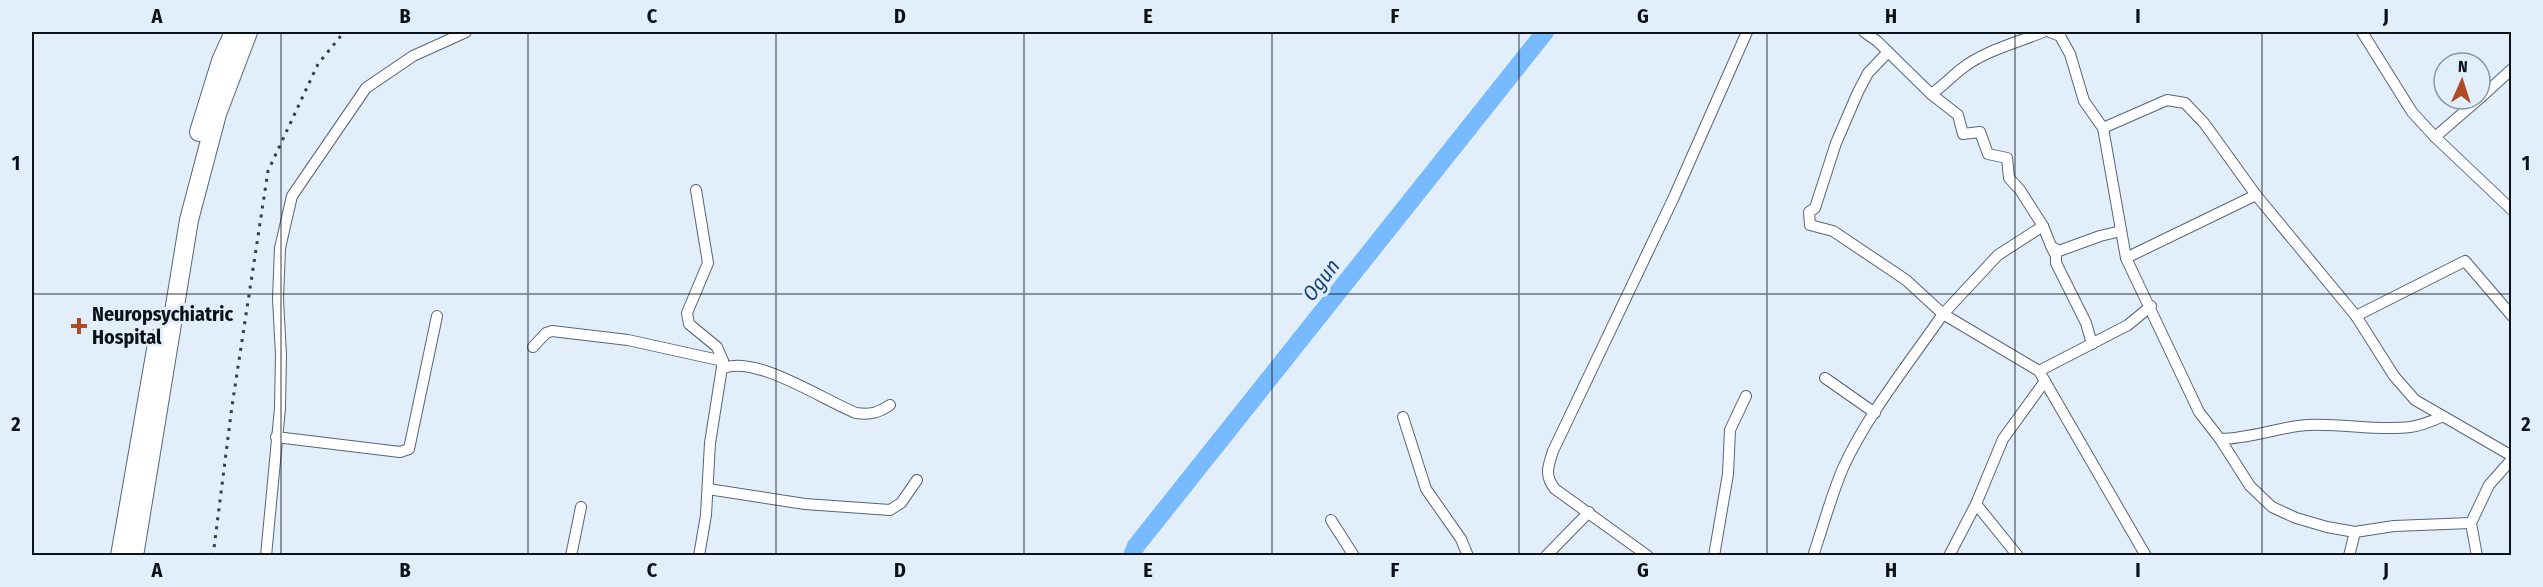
<svg xmlns="http://www.w3.org/2000/svg" width="2543" height="587" viewBox="0 0 2543 587" font-family="'Fira Sans Condensed',sans-serif">
	<style>
		.lines { fill: none; stroke-linecap: round; stroke-linejoin: round }
		.river { stroke: #78bafe; stroke-width: 18 }
		.minor-casing { stroke: #556577; stroke-width: 12 }
		.trunk-casing { stroke: #556577; stroke-width: 20 }
		.minor { stroke: #fff; stroke-width: 10 }
		.trunk { stroke: #fff; stroke-width: 18 }
		.rail { stroke: #363d45; stroke-width: 3; stroke-dasharray: 3 6; stroke-linecap: butt }
		.grid { fill: none; stroke: #0b1218; stroke-width: 1.5; stroke-opacity: 0.55 }
		.poi-dot { fill: #b04a21; stroke: #e3eefb; stroke-width: 2 }
		.labels { text-anchor: middle; stroke-width: 6; stroke-linejoin: round; paint-order: stroke }
		.poi-label { font-size: 20px; font-weight: bold; fill: #0b1218; stroke: #e3eefb; text-anchor: start }
		.water-label { font-size: 21px; font-style: italic; fill: #184672; stroke: #e3eefb }
		.neatline { fill: none; stroke: #0b1218; stroke-width: 2 }
		.grid-label { font-size: 20px; text-anchor: middle; font-weight: bold; fill: #0b1218 }
	</style>
	<rect width="100%" height="100%" fill="#e3eefb"/>
	<g class="lines">
		<!-- river -->
		<polyline class="river" points="1132,556 1136,546 1545,32"/>
		<defs>
			<g id="minor">
				<polyline points="1864,32 1877,41 1931,94 1958,115 1963,134 1980,132 1988,154 2007,158 2009,178 2020,190 2043,226 2051,246 2059,251 2100,236 2121,231"/>
				<polyline points="2050,32 2060,36 2070,54 2084,101 2103,128 2126,258 2199,412 2220,439 2250,486 2272,507 2296,518 2327,527 2355,532 2394,526 2471,523"/>
				<polyline points="2362,32 2412,112 2435,137 2512,210"/>
				<path d="M 1931,94 C 1942,87 1950,78 1960,70 C 1983,51 2016,43 2043,32"/>
				<polyline points="2480,98 2512,69"/>
				<polyline points="2103,128 2167,100 2185,103 2204,123 2256,195"/>
				<polyline points="2435,137 2479,99"/>
				<polyline points="696,190 708,263 687,313 689,324 717,347 723,361 710,443 706,515 699,556"/>
				<polyline points="2043,226 1998,255 1943,314 2039,371 2146,556"/>
				<polyline points="2051,246 2056,256 2056,263 2086,323 2092,344"/>
				<polyline points="2126,258 2256,195 2356,316 2394,376 2415,400 2512,456"/>
				<polyline points="2356,316 2465,261 2512,316"/>
				<polyline points="533,347 546,333 552,331 628,340 723,361"/>
				<path d="M 723,368 C 757,355 823,400 856,413 C 870,415 878,413 890,405"/>
				<polyline points="2039,371 2128,325 2151,306"/>
				<polyline points="1825,378 1875,413"/>
				<polyline points="1403,417 1426,489 1461,539 1468,556"/>
				<polyline points="276,437 400,452 409,449 437,316"/>
				<path d="M 2220,439 C 2251,439 2278,427 2307,425 C 2342,423 2376,431 2410,427 C 2421,426 2432,421 2441,417"/>
				<polyline points="708,489 805,504 890,510 901,503 917,480"/>
				<polyline points="1976,504 2018,556"/>
				<polyline points="1331,520 1354,556"/>
				<polyline points="266,556 280,408 281,355 278,299 280,248 292,196 366,88 413,56 466,32"/>
				<polyline points="571,556 581,507"/>
				<polyline points="1546,556 1589,512"/>
				<path d="M 1648,556 L 1555,489 C 1544,476 1548,466 1553,451 L 1674,197 L 1747,32"/>
				<polyline points="1714,556 1728,474 1730,430 1746,396"/>
				<path d="M 1813,556 C 1823,527 1831,496 1843,468 C 1867,415 1910,362 1943,314 L 1906,280 L 1833,231 L 1810,225 L 1809,212 L 1815,208 L 1836,143 L 1858,92 L 1868,73 L 1888,52"/>
				<polyline points="1949,556 1976,504 2003,439 2045,381"/>
				<polyline points="2349,556 2355,532"/>
				<polyline points="2477,556 2471,523 2489,485 2512,459"/>
			</g>
			<g id="trunk">
				<polyline points="199,132 221,61 234,32"/>
				<polyline points="120,556 158,338"/>
				<polyline points="134,556 189,220 217,114 248,32"/>
			</g>
		</defs>
		<!-- minor casing -->
		<use href="#minor" class="minor-casing"/>
		<!-- trunk casing -->
		<use href="#trunk" class="trunk-casing"/>
		<!-- minor -->
		<use href="#minor" class="minor"/>
		<!-- trunk -->
		<use href="#trunk" class="trunk"/>
		<!-- rail -->
		<polyline class="rail" points="213,556 232,406 268,171 318,64 344,32"/>
	</g>
	<!-- grid -->
	<path class="grid" d="M 281,32 L 281,556M 528,32 L 528,556M 776,32 L 776,556M 1024,32 L 1024,556M 1272,32 L 1272,556M 1519,32 L 1519,556M 1767,32 L 1767,556M 2015,32 L 2015,556M 2262,32 L 2262,556M 32,294 L 2512,294"/>
	<!-- markers -->
	<path class="poi-dot" d="M76 317h6v6h6v6h-6v6h-6v-6h-6v-6h6z"/>
	<g class="labels">
		<!-- poi labels -->
		<g class="poi-label">
			<text x="92" y="321">Neuropsychiatric<tspan x="92" dy="23">Hospital</tspan></text>
		</g>
		<!-- water labels -->
		<g class="water-label">
			<text transform="translate(1321 280) rotate(-52)" y="7">Ogun</text>
		</g>
	</g>
	<!-- border -->
	<rect width="2543" height="587" fill="none" stroke="#e3eefb" stroke-width="66"/>
	<!-- north arrow -->
	<g transform="translate(2462 81) rotate(3)"><circle r="28" fill="#e3eefb" stroke="#8d96a0" stroke-width="1.5"/>
	<path d="M0-4.5L10 22L0 15L-10 22Z" fill="#b04a21"/>
	<text y="-9" font-size="16" font-weight="bold" text-anchor="middle" fill="#0b1218">N</text>
	</g>
	<rect x="33" y="33" width="2477" height="521" class="neatline"/>
	<g class="grid-label">
		<text x="157" y="23">A</text>
		<text x="405" y="23">B</text>
		<text x="652" y="23">C</text>
		<text x="900" y="23">D</text>
		<text x="1148" y="23">E</text>
		<text x="1395" y="23">F</text>
		<text x="1643" y="23">G</text>
		<text x="1891" y="23">H</text>
		<text x="2138" y="23">I</text>
		<text x="2386" y="23">J</text>
		<text x="16" y="170">1</text>
		<text x="2526" y="170">1</text>
		<text x="16" y="431">2</text>
		<text x="2526" y="431">2</text>
		<text x="157" y="577">A</text>
		<text x="405" y="577">B</text>
		<text x="652" y="577">C</text>
		<text x="900" y="577">D</text>
		<text x="1148" y="577">E</text>
		<text x="1395" y="577">F</text>
		<text x="1643" y="577">G</text>
		<text x="1891" y="577">H</text>
		<text x="2138" y="577">I</text>
		<text x="2386" y="577">J</text>
	</g>
</svg>
